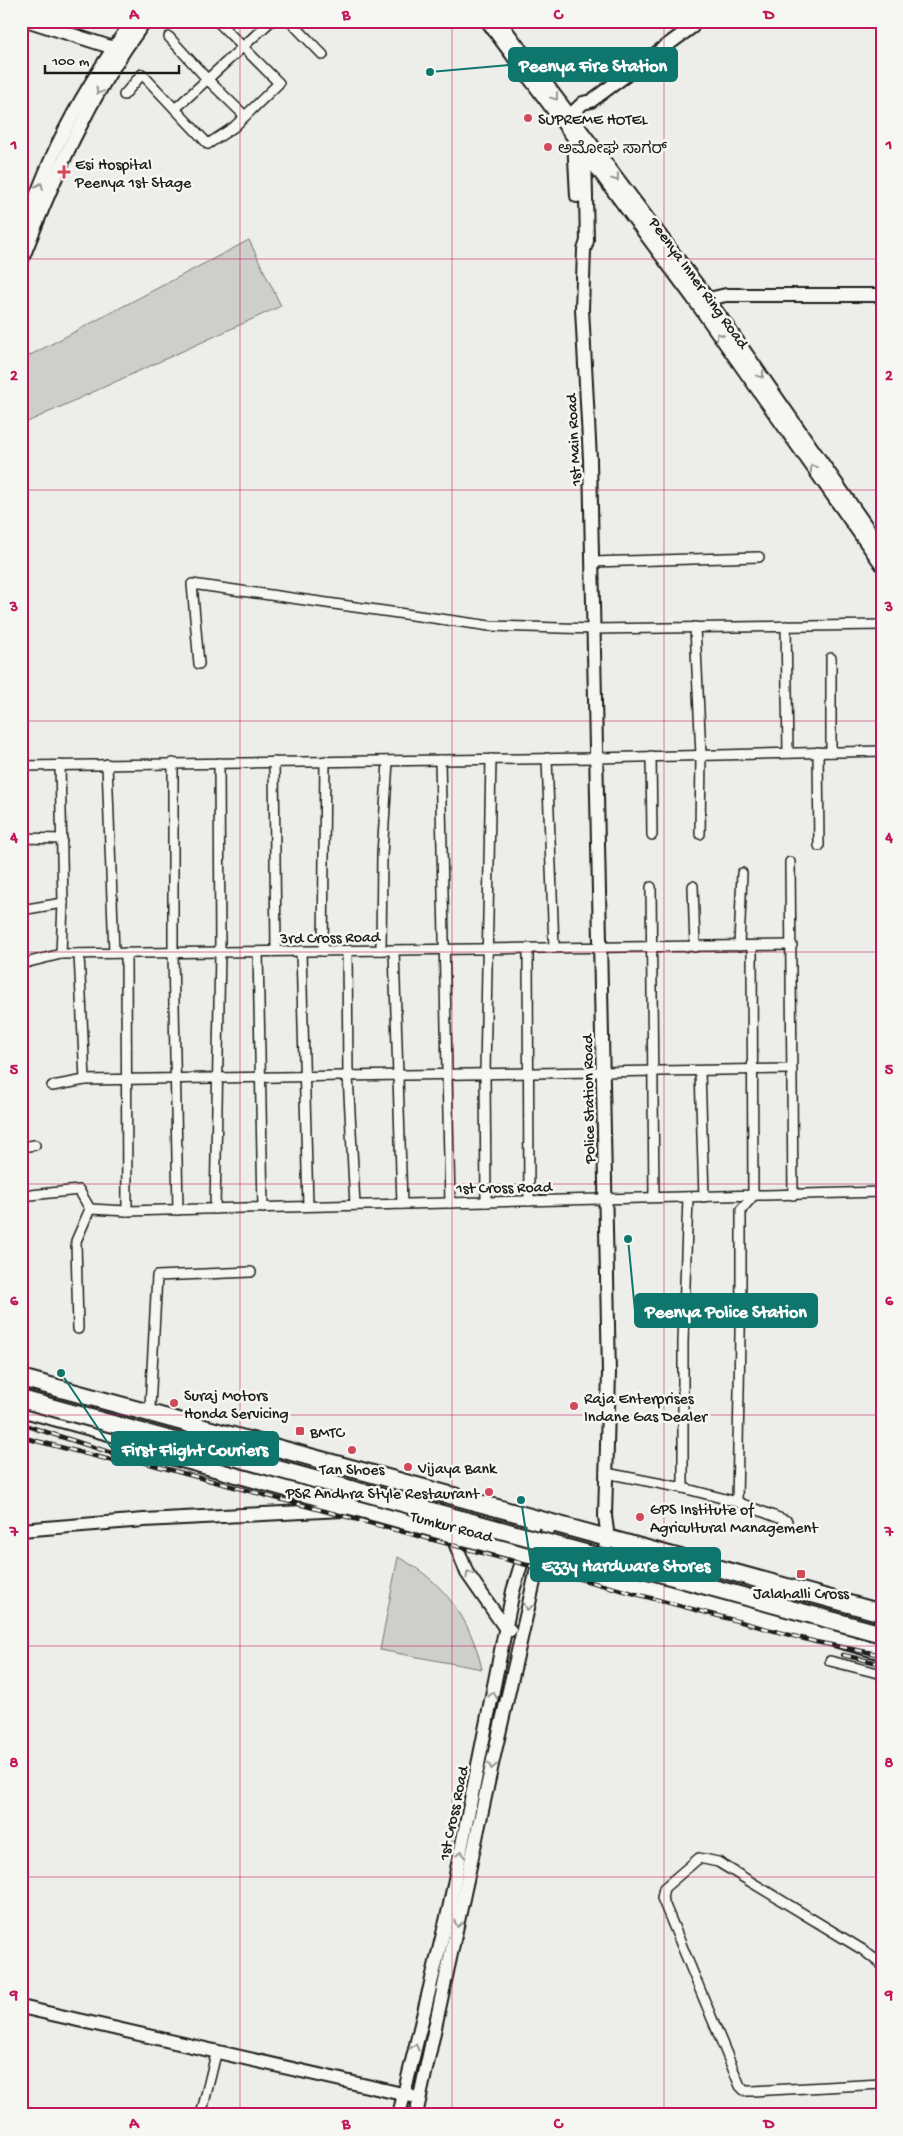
<svg xmlns="http://www.w3.org/2000/svg" width="903" height="2136" viewBox="0 0 903 2136" font-family="'Gochi Hand','Noto Sans Kannada',sans-serif">
	<style>
		.green { fill: #cececb; stroke: #757574 }
		.lines { fill: none; stroke-linecap: round; stroke-linejoin: round }
		.street-casing { stroke: #1c1c1c; stroke-width: 12 }
		.secondary-casing { stroke: #1c1c1c; stroke-width: 16 }
		.highway-casing { stroke: #1c1c1c; stroke-width: 20 }
		.street { stroke: #f6f6f2; stroke-width: 9 }
		.secondary { stroke: #f6f6f2; stroke-width: 12 }
		.highway { stroke: #f6f6f2; stroke-width: 16 }
		.rail-casing { stroke: #1c1c1c; stroke-width: 4.5 }
		.rail { stroke: #f6f6f2; stroke-width: 2.5; stroke-dasharray: 8; stroke-linecap: butt }
		.highway-bridge-casing { stroke: #1c1c1c; stroke-width: 20; stroke-linecap: butt }
		.highway-bridge { stroke: #f6f6f2; stroke-width: 16 }
		.oneway { stroke: #949492 }
		.grid { fill: none; stroke: #c2185b; stroke-width: 1; stroke-opacity: 0.55 }
		.poi-dot { fill: #d1495b; stroke: #f6f6f2; stroke-width: 2 }
		.labels { text-anchor: middle; stroke-width: 5; stroke-linejoin: round; paint-order: stroke }
		.poi-label { font-size: 16px; fill: #1c1c1c; stroke: #f6f6f2; text-anchor: start }
		.street-label { font-size: 16px; fill: #1c1c1c; stroke: #f6f6f2 }
		.leader { fill: none; stroke: #0f766e; stroke-width: 2 }
		.callout-dot { fill: #0f766e; stroke: #f6f6f2; stroke-width: 2 }
		.callout { fill: #0f766e; stroke: #0f766e; stroke-width: 2 }
		.callout-label { font-size: 18px; text-anchor: middle; font-weight: bold; fill: #fff }
		.neatline { fill: none; stroke: #c2185b; stroke-width: 2 }
		.grid-label { font-size: 16px; text-anchor: middle; font-weight: bold; fill: #c2185b }
	</style>
	<rect width="100%" height="100%" fill="#edede9"/>
	<filter id="ink" filterUnits="userSpaceOnUse"><feTurbulence type="fractalNoise" baseFrequency=".02" numOctaves="2"/><feDisplacementMap in="SourceGraphic" scale="10" xChannelSelector="R" yChannelSelector="G"/><feConvolveMatrix kernelMatrix="1 2 1 2 8 2 1 2 1" color-interpolation-filters="sRGB"/></filter>
	<g filter="url(#ink)">
		<!-- green -->
		<g class="green">
			<polygon points="249,240 281,306 21,425 21,360"/>
			<path d="M 398,1557 C 443,1581 471,1619 482,1669 L 380,1650 Z"/>
		</g>
		<g class="lines">
			<defs>
				<g id="street">
					<polyline points="290,21 323,55"/>
					<polyline points="169,37 208,80 245,116"/>
					<polyline points="124,95 142,74 208,144 234,127 279,83 217,21"/>
					<polyline points="175,109 271,21"/>
					<polyline points="592,562 759,557"/>
					<polyline points="786,626 788,753"/>
					<polyline points="695,627 701,755 700,834"/>
					<polyline points="831,658 831,752"/>
					<polyline points="199,664 192,584 490,626 594,629 882,625"/>
					<polyline points="818,752 819,846"/>
					<polyline points="651,756 652,835"/>
					<polyline points="547,758 554,948"/>
					<polyline points="440,760 450,1203"/>
					<polyline points="274,762 276,951"/>
					<polyline points="173,763 173,953 178,1210"/>
					<polyline points="107,764 114,953"/>
					<polyline points="60,765 63,903 61,954"/>
					<polyline points="21,766 596,758 882,751"/>
					<polyline points="21,838 62,839"/>
					<polyline points="790,862 793,1195"/>
					<polyline points="693,886 695,947"/>
					<polyline points="651,887 654,1197"/>
					<polyline points="21,910 63,903"/>
					<polyline points="739,946 742,873"/>
					<polyline points="528,949 529,1201"/>
					<polyline points="381,950 382,855 388,761"/>
					<polyline points="394,950 402,1204"/>
					<polyline points="301,951 308,1206"/>
					<polyline points="323,951 325,761"/>
					<polyline points="347,951 348,1076 355,1205"/>
					<polyline points="258,952 263,1208"/>
					<polyline points="126,953 127,1211"/>
					<polyline points="79,954 85,1080"/>
					<polyline points="21,964 61,954 792,945"/>
					<polyline points="700,1071 704,1197"/>
					<polyline points="52,1086 85,1080 791,1069"/>
					<polyline points="21,1147 35,1145"/>
					<polyline points="21,1196 79,1190 90,1209 76,1241 78,1329"/>
					<polyline points="486,1202 485,1073 491,759"/>
					<polyline points="90,1209 127,1211 882,1192"/>
					<polyline points="215,1209 220,952 219,763"/>
					<polyline points="150,1407 157,1276 251,1272"/>
					<polyline points="606,1473 683,1488 737,1502 741,1280 741,1210 753,1196 752,946"/>
					<polyline points="683,1488 683,1342 688,1197"/>
					<polyline points="737,1502 787,1521"/>
					<polyline points="830,1661 882,1674"/>
					<polyline points="882,1965 863,1950 718,1862 699,1858 664,1888 662,1898 740,2086 745,2091 753,2091 882,2084"/>
					<polyline points="201,2115 217,2050"/>
				</g>
				<g id="secondary">
					<polyline points="29,21 120,50"/>
					<polyline points="487,21 693,298 882,565"/>
					<polyline points="499,21 708,299 882,549"/>
					<polyline points="565,120 583,103 591,101 692,27 694,21"/>
					<polyline points="574,139 577,196"/>
					<polyline points="592,145 585,153 587,241 584,250 582,309 590,459 609,1373 605,1516 608,1538 600,1566"/>
					<path d="M 21,231 C 34,203 44,174 57,146 C 78,102 104,60 133,21"/>
					<path d="M 21,262 C 56,173 87,99 145,21"/>
					<polyline points="700,301 726,295 882,295"/>
					<polyline points="139,1449 354,1509 882,1653"/>
					<polyline points="21,1530 144,1520 343,1510"/>
					<polyline points="452,1535 467,1573 506,1629 510,1630"/>
					<polyline points="21,2007 411,2096"/>
					<polyline points="399,2115 449,1909 513,1591 535,1518"/>
					<polyline points="416,2115 493,1760 539,1560 550,1522"/>
				</g>
				<g id="highway">
					<polyline points="21,1378 882,1613"/>
					<polyline points="21,1408 882,1643"/>
				</g>
			</defs>
			<!-- street casing -->
			<use href="#street" class="street-casing"/>
			<!-- secondary casing -->
			<use href="#secondary" class="secondary-casing"/>
			<!-- highway casing -->
			<use href="#highway" class="highway-casing"/>
			<!-- street -->
			<use href="#street" class="street"/>
			<!-- secondary -->
			<use href="#secondary" class="secondary"/>
			<!-- highway -->
			<use href="#highway" class="highway"/>
			<defs>
				<g id="rail">
					<polyline points="21,1424 118,1455 182,1473 816,1642 882,1655"/>
					<polyline points="21,1437 118,1462"/>
					<polyline points="843,1655 882,1664"/>
				</g>
			</defs>
			<!-- rail casing -->
			<use href="#rail" class="rail-casing"/>
			<!-- rail -->
			<use href="#rail" class="rail"/>
			<defs>
				<polyline id="highway-bridge" points="21,1399 882,1634"/>
			</defs>
			<!-- highway-bridge casing -->
			<use href="#highway-bridge" class="highway-bridge-casing"/>
			<!-- highway-bridge -->
			<use href="#highway-bridge" class="highway-bridge"/>
		</g>
		<!-- one-way arrows -->
		<defs><path id="oneway-chevron" d="M-2-3.5L2.5 0L-2 3.5" fill="none" stroke-width="1.6" stroke-linecap="round" stroke-linejoin="round" transform="scale(1.25)"/></defs>
		<g class="oneway">
			<use href="#oneway-chevron" transform="translate(99 91) rotate(121)"/>
			<use href="#oneway-chevron" transform="translate(555 97) rotate(53)"/>
			<use href="#oneway-chevron" transform="translate(616 178) rotate(53)"/>
			<use href="#oneway-chevron" transform="translate(40 186) rotate(-67)"/>
			<use href="#oneway-chevron" transform="translate(719 336) rotate(-125)"/>
			<use href="#oneway-chevron" transform="translate(761 375) rotate(55)"/>
			<use href="#oneway-chevron" transform="translate(813 468) rotate(-125)"/>
			<use href="#oneway-chevron" transform="translate(469 1574) rotate(-119)"/>
			<use href="#oneway-chevron" transform="translate(528 1607) rotate(103)"/>
			<use href="#oneway-chevron" transform="translate(493 1695) rotate(-79)"/>
			<use href="#oneway-chevron" transform="translate(492 1766) rotate(102)"/>
			<use href="#oneway-chevron" transform="translate(461 1854) rotate(-78)"/>
			<use href="#oneway-chevron" transform="translate(458 1924) rotate(102)"/>
			<use href="#oneway-chevron" transform="translate(415 2047) rotate(-76)"/>
		</g>
	</g>
	<!-- grid -->
	<path class="grid" d="M 240,21 L 240,2115M 452,21 L 452,2115M 664,21 L 664,2115M 21,259 L 882,259M 21,490 L 882,490M 21,721 L 882,721M 21,952 L 882,952M 21,1184 L 882,1184M 21,1415 L 882,1415M 21,1646 L 882,1646M 21,1877 L 882,1877"/>
	<!-- markers -->
	<g class="poi-dot">
		<circle cx="528" cy="118" r="5"/>
		<circle cx="548" cy="147" r="5"/>
		<path d="M61.5 164.5h5v5h5v5h-5v5h-5v-5h-5v-5h5z"/>
		<circle cx="174" cy="1403" r="5"/>
		<circle cx="574" cy="1406" r="5"/>
		<rect x="295" y="1426" width="10" height="10" rx="2.5"/>
		<circle cx="352" cy="1450" r="5"/>
		<circle cx="408" cy="1467" r="5"/>
		<circle cx="489" cy="1492" r="5"/>
		<circle cx="640" cy="1517" r="5"/>
		<rect x="796" y="1569" width="10" height="10" rx="2.5"/>
	</g>
	<g class="labels">
		<!-- poi labels -->
		<g class="poi-label">
			<text x="538" y="124">SUPREME HOTEL</text>
			<text x="558" y="153">ಅಮೋಘ ಸಾಗರ್</text>
			<text x="75" y="169">Esi Hospital<tspan x="75" dy="18">Peenya 1st Stage</tspan></text>
			<text x="184" y="1400">Suraj Motors<tspan x="184" dy="18">Honda Servicing</tspan></text>
			<text x="584" y="1403">Raja Enterprises<tspan x="584" dy="18">Indane Gas Dealer</tspan></text>
			<text x="310" y="1437">BMTC</text>
			<text x="418" y="1473">Vijaya Bank</text>
			<text x="352" y="1474" text-anchor="middle">Tan Shoes</text>
			<text x="479" y="1498" text-anchor="end">PSR Andhra Style Restaurant</text>
			<text x="650" y="1514">GPS Institute of<tspan x="650" dy="18">Agricultural Management</tspan></text>
			<text x="801" y="1598" text-anchor="middle">Jalahalli Cross</text>
		</g>
		<!-- street labels -->
		<g class="street-label">
			<text transform="translate(700 282) rotate(54)" y="6">Peenya Inner Ring Road</text>
			<text transform="translate(572 440) rotate(-93)" y="6">1st Main Road</text>
			<text transform="translate(330 936) rotate(-1)" y="6">3rd Cross Road</text>
			<text transform="translate(587 1099) rotate(-91)" y="6">Police Station Road</text>
			<text transform="translate(504 1186) rotate(-1)" y="6">1st Cross Road</text>
			<text transform="translate(452 1525) rotate(15)" y="6">Tumkur Road</text>
			<text transform="translate(452 1813) rotate(-78)" y="6">1st Cross Road</text>
		</g>
	</g>
	<!-- callouts -->
	<path class="leader" d="M430 72L509 65M628 1239L635 1311M61 1373L112 1449M521 1500L531 1564"/>
	<g class="callout-dot">
		<circle cx="430" cy="72" r="5"/>
		<circle cx="628" cy="1239" r="5"/>
		<circle cx="61" cy="1373" r="5"/>
		<circle cx="521" cy="1500" r="5"/>
	</g>
	<g class="callout">
		<rect x="509" y="48" width="168" height="33" rx="5"/>
		<rect x="635" y="1294" width="182" height="33" rx="5"/>
		<rect x="112" y="1432" width="166" height="33" rx="5"/>
		<rect x="531" y="1548" width="189" height="33" rx="5"/>
	</g>
	<g class="callout-label">
		<text x="593" y="71">Peenya Fire Station</text>
		<text x="726" y="1317">Peenya Police Station</text>
		<text x="195" y="1455">First Flight Couriers</text>
		<text x="626" y="1571">Ezzy Hardware Stores</text>
	</g>
	<!-- margin -->
	<rect width="903" height="2136" fill="none" stroke="#f6f6f2" stroke-width="55"/>
	<!-- scale -->
	<path d="M45 65v8h134v-8" fill="none" stroke="#1c1c1c" stroke-width="2.5"/>
	<text x="52" y="65" font-size="15" fill="#1c1c1c" stroke="#f6f6f2" stroke-width="4" paint-order="stroke">100 m</text>
	<rect x="28" y="28" width="848" height="2080" class="neatline"/>
	<g class="grid-label">
		<text x="134" y="19">A</text>
		<text x="346" y="19">B</text>
		<text x="558" y="19">C</text>
		<text x="769" y="19">D</text>
		<text x="14" y="149">1</text>
		<text x="889" y="149">1</text>
		<text x="14" y="380">2</text>
		<text x="889" y="380">2</text>
		<text x="14" y="611">3</text>
		<text x="889" y="611">3</text>
		<text x="14" y="842">4</text>
		<text x="889" y="842">4</text>
		<text x="14" y="1074">5</text>
		<text x="889" y="1074">5</text>
		<text x="14" y="1305">6</text>
		<text x="889" y="1305">6</text>
		<text x="14" y="1536">7</text>
		<text x="889" y="1536">7</text>
		<text x="14" y="1767">8</text>
		<text x="889" y="1767">8</text>
		<text x="14" y="1999">9</text>
		<text x="889" y="1999">9</text>
		<text x="134" y="2128">A</text>
		<text x="346" y="2128">B</text>
		<text x="558" y="2128">C</text>
		<text x="769" y="2128">D</text>
	</g>
</svg>
